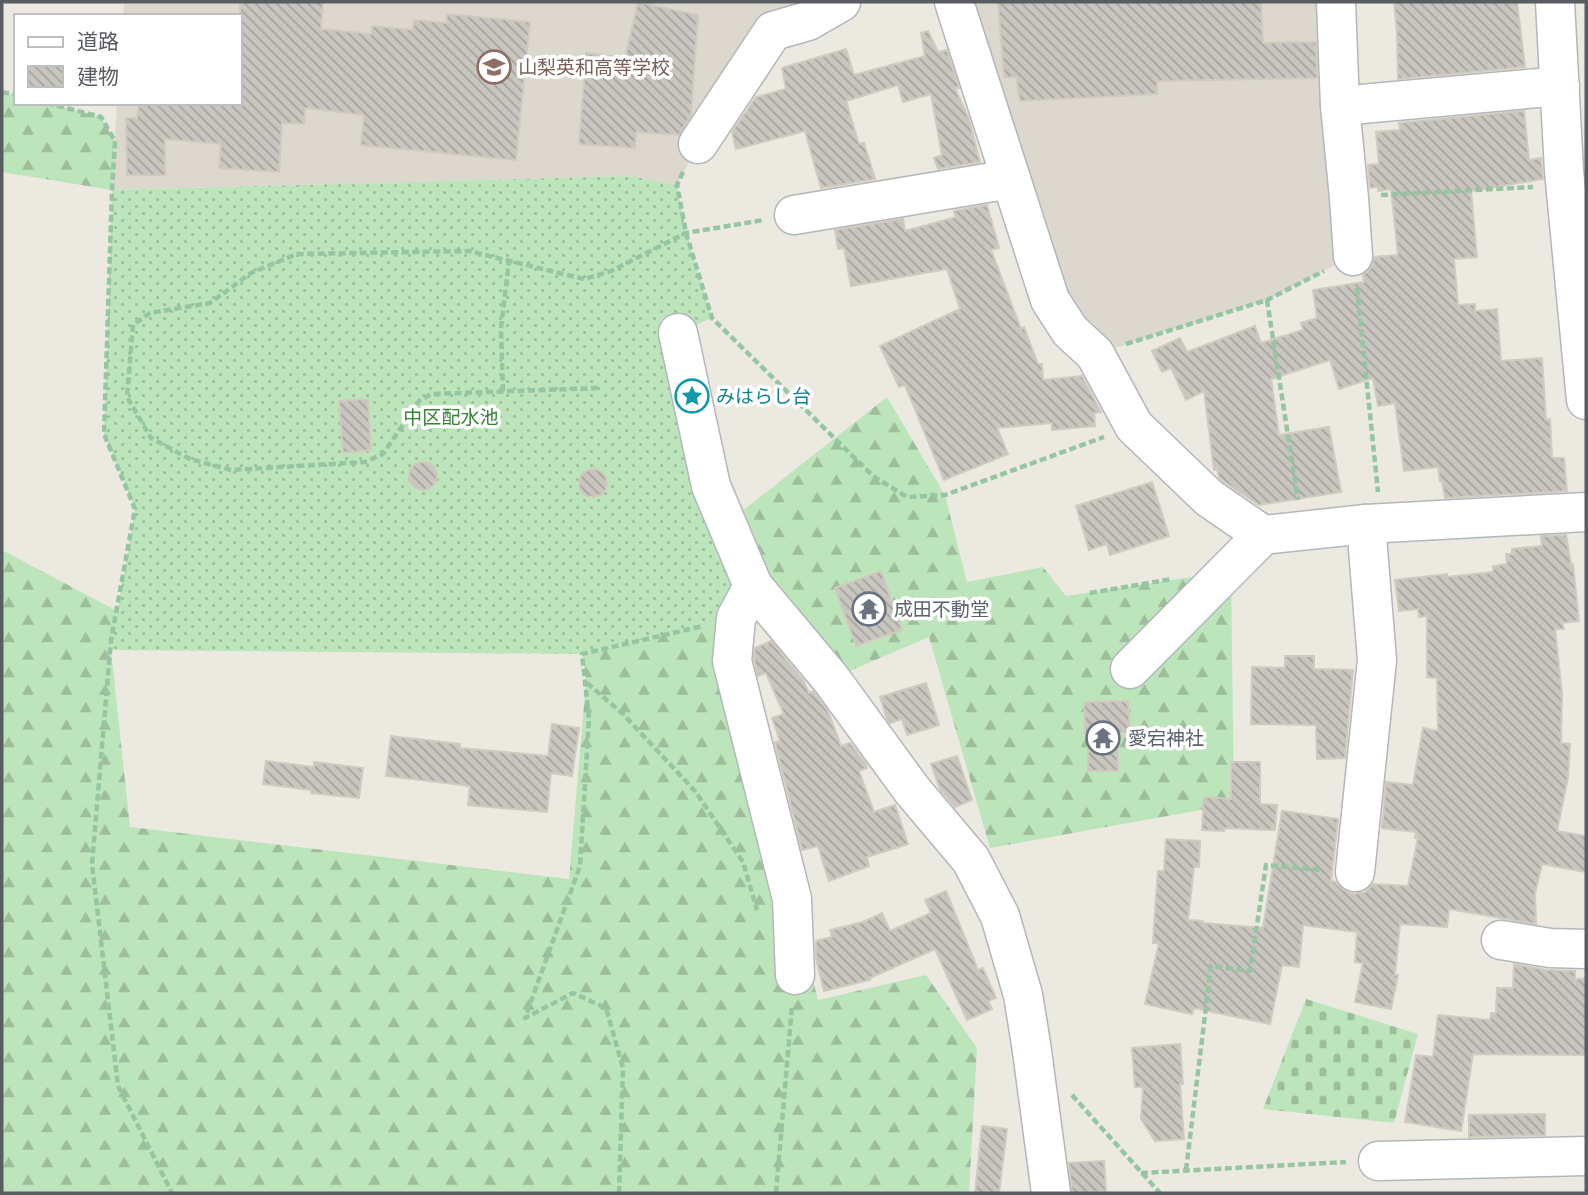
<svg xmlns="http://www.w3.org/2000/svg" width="1588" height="1195" viewBox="0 0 1588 1195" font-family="'Open Sans','Noto Sans JP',sans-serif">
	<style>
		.education { fill: #dcd8ce }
		.grass { fill: url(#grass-dots) }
		.forest { fill: url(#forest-firs) }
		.cemetery { fill: url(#cemetery-stones) }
		.building { fill: url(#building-back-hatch); stroke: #d1cabe; stroke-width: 2 }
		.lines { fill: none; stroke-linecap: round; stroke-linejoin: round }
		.minor-casing { stroke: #b3b7bb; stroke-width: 41 }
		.path { stroke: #95c6a1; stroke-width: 4.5; stroke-dasharray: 7 3.5; stroke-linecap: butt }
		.minor { stroke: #fff; stroke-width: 38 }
		.labels { text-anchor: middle; stroke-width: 7; stroke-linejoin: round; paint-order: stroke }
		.education-label { font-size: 19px; fill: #785e54; stroke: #fff; text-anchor: start }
		.culture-label { font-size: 19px; fill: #0d838f; stroke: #fff; text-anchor: start }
		.park-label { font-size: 19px; fill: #348534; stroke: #fff }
		.worship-label { font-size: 19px; fill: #5b616d; stroke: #fff; text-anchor: start }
	</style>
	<defs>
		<pattern id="grass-dots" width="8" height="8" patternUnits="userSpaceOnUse" patternTransform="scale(1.75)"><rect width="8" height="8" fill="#bde5bb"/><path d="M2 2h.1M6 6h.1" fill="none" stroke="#9dbd9b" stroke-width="1.8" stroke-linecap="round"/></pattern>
		<pattern id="forest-firs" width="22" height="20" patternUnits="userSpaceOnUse" patternTransform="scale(1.75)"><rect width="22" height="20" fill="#bde5bb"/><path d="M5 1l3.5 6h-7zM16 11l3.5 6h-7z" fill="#9dbd9b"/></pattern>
		<pattern id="cemetery-stones" width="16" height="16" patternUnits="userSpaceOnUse" patternTransform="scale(1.75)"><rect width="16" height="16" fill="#bde5bb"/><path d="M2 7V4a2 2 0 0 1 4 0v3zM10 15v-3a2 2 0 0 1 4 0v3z" fill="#9dbd9b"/></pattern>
		<pattern id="building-back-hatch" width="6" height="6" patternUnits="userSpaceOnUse" patternTransform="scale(1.75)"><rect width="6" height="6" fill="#c9c5bf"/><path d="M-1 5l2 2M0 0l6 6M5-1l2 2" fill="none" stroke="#a6a39f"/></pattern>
	</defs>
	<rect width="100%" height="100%" fill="#ece9e0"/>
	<!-- education -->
	<g class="education">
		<polygon points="124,2 841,2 808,21 698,144 677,185 630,176 112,190 117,103 240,103 240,16 123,16"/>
		<polygon points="954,2 1338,2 1353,256 1267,300 1095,354 1070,331"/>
	</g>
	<!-- grass -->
	<polygon class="grass" points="630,176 677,185 686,233 712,318 678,333 753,586 736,618 582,654 111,650 135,509 104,434 112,190"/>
	<!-- forest -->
	<g class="forest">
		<polygon points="2,92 16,95 16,103 47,103 101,117 115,141 112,190 2,172"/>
		<polygon points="887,397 945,495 967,582 1043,567 1066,596 1231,571 1234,804 990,848 929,637 831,679 727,523"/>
		<polygon points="2,550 117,611 111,650 130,827 569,879 586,682 582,654 736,618 732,661 818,1000 926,975 977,1048 969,1193 2,1193"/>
	</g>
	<!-- cemetery -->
	<polygon class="cemetery" points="1306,999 1418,1034 1394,1123 1263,1109"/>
	<!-- building -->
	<g class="building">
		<polygon points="240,2 323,2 321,29 371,34 372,26 413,30 414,20 446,23 447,14 530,22 516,160 361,145 364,115 305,108 304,124 282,123 279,172 219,168 221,144 165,139 165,175 127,175 126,118 137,118 139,103 240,103"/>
		<polygon points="638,2 698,15 691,115 679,135 636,132 635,148 579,144 586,53 625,58"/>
		<polygon points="998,2 1261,2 1263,43 1316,42 1317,78 1157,81 1157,94 1020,101 1016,77 1004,77"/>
		<polygon points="1394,2 1517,2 1525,67 1398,79 1397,33"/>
		<polygon points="928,31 938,52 947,50 959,88 955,88 969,119 980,162 938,169 934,158 942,155 931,94 903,102 898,85 846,101 859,144 864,143 875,179 821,188 805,131 736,149 732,132 756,97 786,89 782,68 846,49 854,75 925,56 921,33"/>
		<polygon points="1524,111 1529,160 1541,158 1543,179 1471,191 1477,257 1454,259 1458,305 1475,304 1475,311 1497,309 1501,361 1542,358 1546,420 1550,419 1552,458 1564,458 1567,491 1445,498 1442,481 1440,481 1438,467 1404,471 1395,403 1378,406 1373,378 1339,389 1330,360 1271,379 1279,435 1329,427 1341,492 1259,505 1223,481 1219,477 1217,469 1214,470 1204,391 1186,400 1171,368 1162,372 1152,351 1180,338 1187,352 1255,326 1261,343 1303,330 1301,323 1317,318 1313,290 1364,282 1363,275 1372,266 1374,257 1398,255 1391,189 1378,191 1378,187 1370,188 1368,165 1379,164 1376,132 1400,130 1399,123"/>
		<polygon points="987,205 999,248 991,250 1021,329 1024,327 1038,364 1042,364 1043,380 1082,376 1101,412 1094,413 1095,426 1052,430 1052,423 997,428 1008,454 944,480 905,385 899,387 880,346 960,309 947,269 851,286 844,248 838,249 835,230 903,219 905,231 956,217 954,211"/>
		<polygon points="368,399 371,450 343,453 339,401"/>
		<circle cx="423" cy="476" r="14"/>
		<circle cx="593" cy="483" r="14"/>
		<polygon points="1152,482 1169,536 1110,555 1107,544 1089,550 1076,506"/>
		<polygon points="1566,535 1571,564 1573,564 1579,621 1562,623 1564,629 1555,629 1562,694 1561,743 1570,744 1568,777 1557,831 1586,836 1586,872 1542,864 1535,894 1536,924 1449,909 1447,927 1400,924 1395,975 1398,975 1391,1009 1355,1002 1363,963 1355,962 1357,932 1303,925 1299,967 1282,965 1270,1024 1194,1008 1192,1014 1145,1004 1159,943 1153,943 1156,896 1158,871 1164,871 1166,839 1200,841 1199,867 1194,867 1188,920 1203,921 1203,923 1263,928 1282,811 1338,819 1331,881 1335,882 1343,890 1353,894 1365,892 1373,884 1408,886 1418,838 1415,838 1416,832 1382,828 1386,782 1413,785 1423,728 1438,731 1437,678 1427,677 1427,616 1419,617 1418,609 1399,611 1395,580 1447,574 1447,577 1493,572 1493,566 1507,564 1506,554 1512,554 1512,549 1542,546 1541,536"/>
		<polygon points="881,571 902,630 856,646 835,588"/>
		<polygon points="771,641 803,680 809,693 813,691 828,711 841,746 850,743 866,764 867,768 859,771 874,812 895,805 908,844 867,857 869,866 829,881 818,846 802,850 775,742 780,741 772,718 784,714 766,673 758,676 754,659 755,648"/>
		<polygon points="1285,656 1314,656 1314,669 1353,670 1345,758 1317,759 1316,725 1251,724 1252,667 1285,668"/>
		<polygon points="926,683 939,725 907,735 902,719 890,723 887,719 880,697"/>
		<polygon points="1128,701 1130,732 1117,733 1118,771 1088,771 1088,734 1085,734 1084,702"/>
		<polygon points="552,724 579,728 572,776 551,773 547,812 468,805 470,786 386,776 391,736 460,744 460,748 548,756"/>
		<polygon points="957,756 972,800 955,807 940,789 931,764"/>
		<polygon points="266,761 314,767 314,762 363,768 359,798 311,793 311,790 263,784"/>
		<polygon points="1231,762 1260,762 1260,804 1277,805 1275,830 1225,828 1224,831 1202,830 1204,797 1231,799"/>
		<polygon points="946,891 978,970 983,968 996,998 988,1001 992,1009 967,1020 935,949 870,978 870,980 824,991 816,958 816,941 832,937 830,930 863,922 882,913 890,931 931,913 925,900"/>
		<polygon points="1514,964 1546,970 1575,971 1575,979 1586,978 1586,1055 1473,1054 1461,1131 1405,1122 1416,1055 1433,1057 1438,1015 1490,1020 1491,1013 1496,1013 1497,988 1513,988"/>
		<polygon points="1180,1044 1183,1084 1180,1084 1184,1139 1155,1141 1141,1119 1143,1087 1135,1087 1132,1048"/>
		<polygon points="1545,1114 1545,1135 1469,1137 1469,1115"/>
		<polygon points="982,1126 1007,1129 999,1193 975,1193"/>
		<polygon points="1104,1161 1106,1192 1072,1193 1069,1163"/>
	</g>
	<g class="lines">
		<defs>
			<g id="minor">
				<polyline points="954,2 1050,300 1070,331 1095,354 1134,426 1209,498 1263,535 1366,524 1586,512"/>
				<polyline points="1336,2 1340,106 1349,198 1353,256"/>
				<polyline points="1555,2 1564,171 1586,400"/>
				<polyline points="1340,106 1560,86"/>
				<polyline points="698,144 773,31 808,21 841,2"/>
				<polyline points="794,215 1011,179"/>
				<polyline points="678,333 711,486 753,586 831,679 912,790 971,860 1000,916 1023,995 1031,1044 1051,1193"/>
				<polyline points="753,586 736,618 732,661 792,899 795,975"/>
				<polyline points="1130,669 1263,535"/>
				<polyline points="1355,872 1377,660 1366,524"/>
				<polyline points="1501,940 1550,948 1586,949"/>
				<polyline points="1378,1161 1586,1156"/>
			</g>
		</defs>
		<!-- minor casing -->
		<use href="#minor" class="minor-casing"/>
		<!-- path -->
		<g class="path">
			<polyline points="2,92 16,95"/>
			<polyline points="47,103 101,117 115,141 112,190 104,434 135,509 111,640 92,864 118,1086 172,1193"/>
			<polyline points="683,172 677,185 686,233 712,318 873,476 907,497 945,495 1104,437"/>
			<polyline points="1381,195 1533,187"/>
			<polyline points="1357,288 1378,492"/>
			<polyline points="1267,300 1298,500"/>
			<polyline points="1126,344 1267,300 1324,271"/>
			<polyline points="598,388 431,394 419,401 383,454 365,462 231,470 190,459 151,438 127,397 133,325 150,313 210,303 251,273 297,254 469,251 584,279 611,271 686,233 764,220"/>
			<polyline points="503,391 501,328 509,261"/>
			<polyline points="1090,593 1172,579"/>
			<polyline points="587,683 623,714 695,791 743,862 757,910"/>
			<polyline points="1072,1095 1160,1193"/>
			<polyline points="1186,1170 1211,966 1250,971 1266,865 1322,870"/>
			<polyline points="1141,1173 1346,1162"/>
			<polyline points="619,1193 623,1068 606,1008 573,993 525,1018 580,866 589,719 582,654 703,626"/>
			<polyline points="776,1193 792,1006"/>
		</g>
		<!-- minor -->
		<use href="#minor" class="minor"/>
	</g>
	<!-- icons -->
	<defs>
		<symbol id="school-ring" viewBox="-11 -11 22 22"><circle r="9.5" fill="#fff" stroke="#8d6e63" stroke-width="1.5"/><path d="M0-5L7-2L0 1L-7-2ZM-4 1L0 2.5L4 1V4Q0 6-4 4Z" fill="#8d6e63"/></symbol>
		<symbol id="sight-ring" viewBox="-11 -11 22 22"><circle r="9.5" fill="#fff" stroke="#0f9aa8" stroke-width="1.5"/><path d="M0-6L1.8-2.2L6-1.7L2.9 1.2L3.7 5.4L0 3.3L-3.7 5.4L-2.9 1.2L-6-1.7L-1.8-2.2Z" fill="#0f9aa8"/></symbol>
		<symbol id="temple-ring" viewBox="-11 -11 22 22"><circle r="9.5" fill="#fff" stroke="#6b7280" stroke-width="1.5"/><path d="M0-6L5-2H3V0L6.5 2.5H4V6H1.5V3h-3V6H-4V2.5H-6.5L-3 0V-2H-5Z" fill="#6b7280"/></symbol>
	</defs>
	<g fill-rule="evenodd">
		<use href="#school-ring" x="475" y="48" width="38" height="38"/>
		<use href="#sight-ring" x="673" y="377" width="38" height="38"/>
		<use href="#temple-ring" x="850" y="590" width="38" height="38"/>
		<use href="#temple-ring" x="1084" y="719" width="38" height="38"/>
	</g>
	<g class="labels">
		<!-- education labels -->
		<g class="education-label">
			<text x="518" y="74">山梨英和高等学校</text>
		</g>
		<!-- culture labels -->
		<g class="culture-label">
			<text x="716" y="403">みはらし台</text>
		</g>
		<!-- park labels -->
		<g class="park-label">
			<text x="451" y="424">中区配水池</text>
		</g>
		<!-- worship labels -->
		<g class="worship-label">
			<text x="894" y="616">成田不動堂</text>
			<text x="1128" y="745">愛宕神社</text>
		</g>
	</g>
	<!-- border -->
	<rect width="1588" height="1195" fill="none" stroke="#595d61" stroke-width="7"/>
	<!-- legend -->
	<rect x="14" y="14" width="228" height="91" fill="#ffffff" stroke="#bdbec0" stroke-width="2"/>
	<rect x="28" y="37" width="35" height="10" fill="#ffffff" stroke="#bdbec0" stroke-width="2"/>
	<text x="77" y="49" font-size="21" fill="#595d61">道路</text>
	<rect x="28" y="66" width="35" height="21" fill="url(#building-back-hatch)" stroke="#bdbec0" stroke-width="2"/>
	<text x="77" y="84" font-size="21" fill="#595d61">建物</text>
</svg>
